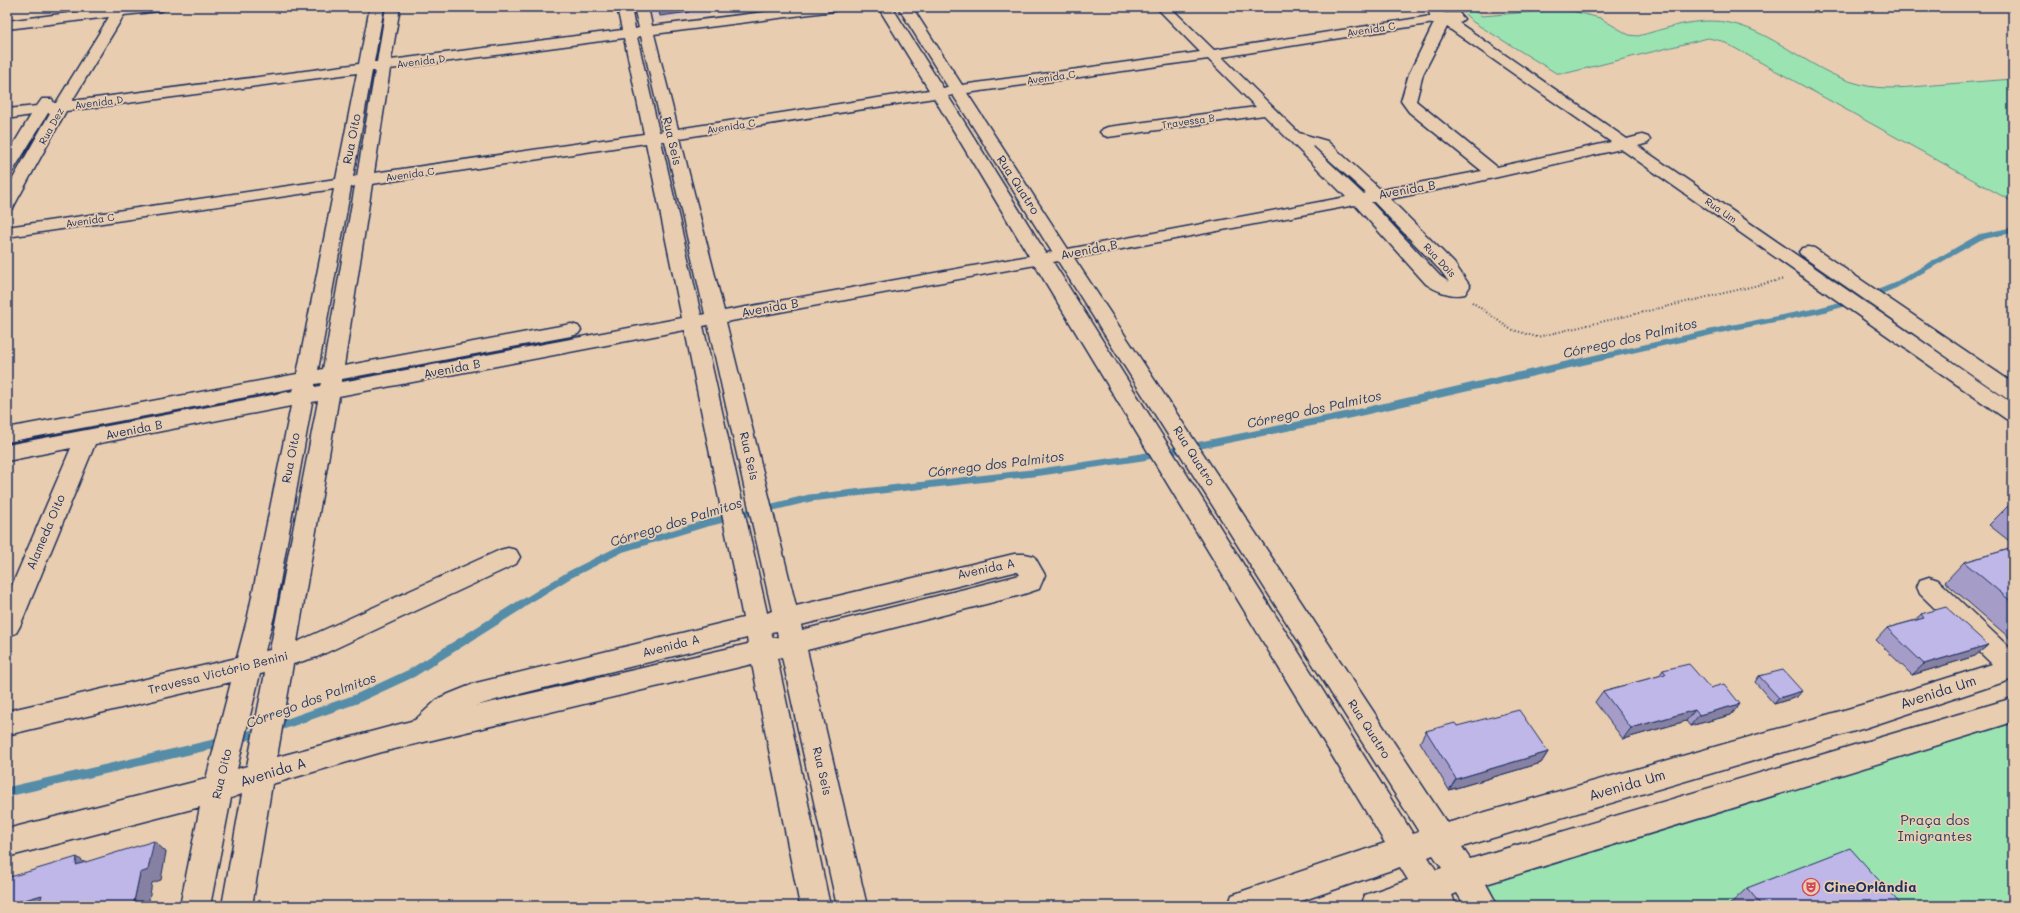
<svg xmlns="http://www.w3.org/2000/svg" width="2020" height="913" viewBox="0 0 2020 913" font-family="Mali,sans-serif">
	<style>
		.built { fill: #dcc6c1 }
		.green { fill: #9be3b1; stroke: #5b8988 }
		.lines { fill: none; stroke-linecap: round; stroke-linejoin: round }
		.stream-far2 { stroke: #558ca8; stroke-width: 5.5 }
		.stream-far1 { stroke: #558ca8; stroke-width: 7 }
		.stream { stroke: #558ca8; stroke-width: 9 }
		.minor-casing { stroke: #1b2f5e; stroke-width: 3 }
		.path { stroke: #1b2f5e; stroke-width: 2; stroke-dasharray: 1 2.5; stroke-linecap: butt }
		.minor { fill: #e8cdb0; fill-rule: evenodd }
		.wall { fill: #a59dc8; stroke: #1b2f5e }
		.shaded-wall { fill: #8680a3; stroke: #1b2f5e }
		.building { fill: #c0b7e9; stroke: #1b2f5e }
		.labels { text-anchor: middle; stroke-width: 3.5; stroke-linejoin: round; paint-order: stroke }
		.far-street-label { font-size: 10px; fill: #1b2f5e; stroke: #e8cdb0 }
		.street-label { font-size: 12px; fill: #1b2f5e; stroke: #e8cdb0 }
		.water-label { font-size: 13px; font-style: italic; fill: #253e6a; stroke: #e8cdb0 }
		.near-street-label { font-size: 14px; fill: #1b2f5e; stroke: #e8cdb0 }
		.near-park-label { font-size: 14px; fill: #284166; stroke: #e8cdb0 }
		.near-poi-label { font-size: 14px; font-weight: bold; fill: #1b2f5e; stroke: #e8cdb0; text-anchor: start }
	</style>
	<rect width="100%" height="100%" fill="#e8cdb0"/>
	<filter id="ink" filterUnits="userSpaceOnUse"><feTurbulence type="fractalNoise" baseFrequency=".025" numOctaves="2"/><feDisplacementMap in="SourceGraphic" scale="8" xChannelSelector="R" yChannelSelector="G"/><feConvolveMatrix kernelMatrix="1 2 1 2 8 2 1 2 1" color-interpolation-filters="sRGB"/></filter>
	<g filter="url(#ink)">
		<!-- built -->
		<polygon class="built" points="647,7 768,7 651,21"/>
		<!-- green -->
		<g class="green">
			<path d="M 1458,7 L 1467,7 L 1482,16 L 1553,10 L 1572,11 L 1600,18 L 1629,35 L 1638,36 C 1661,30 1685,21 1709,21 C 1765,20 1806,71 1859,84 C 1883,91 1909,87 1934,85 C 1960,83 1987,81 2013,79 L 2013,202 L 1722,41 L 1708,38 L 1567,73 L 1556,73 L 1473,22 Z"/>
			<polygon points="2013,723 2013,906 1496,906 1480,882"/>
		</g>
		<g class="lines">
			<!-- stream-far2 -->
			<polyline class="stream-far2" points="1597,358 1730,328 1817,311 1862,299 1894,286 1980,237 2013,230"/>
			<!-- stream-far1 -->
			<polyline class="stream-far1" points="520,605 569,575 621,549 707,523 810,498 1041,472 1142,457 1348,415 1602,357"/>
			<!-- stream -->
			<g class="stream">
				<polyline points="274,728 356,699 412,673 522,604"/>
				<polyline points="237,739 262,731"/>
				<polyline points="7,792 223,742"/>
			</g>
			<defs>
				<g id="minor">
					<path d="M 115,7 L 168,7 L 161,11 L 124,15 L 72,101 L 359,64 L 370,7 L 384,7 L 374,62 L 377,62 L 386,7 L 400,7 L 391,60 L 622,30 L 617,7 L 631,7 L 635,29 L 639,28 L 634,7 L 648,7 L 652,26 L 804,7 L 841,7 L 834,11 L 654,34 L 678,129 L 929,90 L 878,7 L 892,7 L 943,88 L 948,87 L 898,7 L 912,7 L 962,85 L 1200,52 L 1156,7 L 1170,7 L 1214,50 L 1431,16 L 1429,13 L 1431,10 L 1436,9 L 1445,13 L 1459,13 L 1464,19 L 1459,23 L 1627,139 L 1642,135 L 1648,137 L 1650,140 L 1648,143 L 1638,146 L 2013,404 L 2013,421 L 2006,419 L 1621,149 L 1467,184 L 1390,199 L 1454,263 L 1470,286 L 1465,294 C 1451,297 1438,292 1426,284 L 1355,205 L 1074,258 L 1447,823 L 1865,704 L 1992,664 L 1920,594 L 1917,587 L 1920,580 L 1929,577 L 1938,580 L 2013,651 L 2013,679 L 1865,728 L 1462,847 L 1470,859 L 2013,698 L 2013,722 L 1486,884 L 1498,906 L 1465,906 L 1457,893 L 1452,895 L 1456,906 L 1361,906 L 1365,895 L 1408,880 L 1400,867 L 1287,906 L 1228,906 L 1232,895 L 1243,891 L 1385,843 L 1035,265 L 726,322 L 796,606 L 1014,554 L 1025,554 L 1034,556 L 1045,575 L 1039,589 L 1021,595 L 807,650 L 867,906 L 837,906 L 782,657 L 777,658 L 830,906 L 800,906 L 752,664 L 382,752 L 272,784 L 252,906 L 222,906 L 242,794 L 231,798 L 210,906 L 180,906 L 200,807 L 7,857 L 7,829 L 206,779 L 231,682 L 7,735 L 7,711 L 237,658 L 248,616 L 291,406 L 95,444 L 20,626 L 16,633 L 7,636 L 7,597 L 71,448 L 7,461 L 7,445 L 293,391 L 294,388 L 7,442 L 7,428 L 297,374 L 334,189 L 7,237 L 7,227 L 336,179 L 357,73 L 66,111 L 15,204 L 13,208 L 7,209 L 7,189 L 50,113 L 48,113 L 13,171 L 7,173 L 7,155 L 31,115 L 7,119 L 7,109 L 37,106 L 42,99 L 52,99 L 54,103 L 56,103 L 109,17 L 7,29 L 7,21 ZM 1434,23 L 1409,74 L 1401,101 L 1409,112 L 1482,171 L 1381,190 L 1327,141 L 1299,133 L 1222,57 ZM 1447,27 L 1611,142 L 1497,167 L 1416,101 L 1423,74 ZM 641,36 L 663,131 L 659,132 L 637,37 ZM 624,38 L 644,134 L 374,173 L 390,69 ZM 1208,59 L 1256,107 L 1108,127 L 1103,129 L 1100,132 L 1103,135 L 1108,137 L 1264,115 L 1346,197 L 1068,249 L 967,93 ZM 372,71 L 375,71 L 357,176 L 353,177 ZM 953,95 L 1052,252 L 1046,253 L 948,96 ZM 934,98 L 1029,256 L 724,311 L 680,138 ZM 661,141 L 665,141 L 705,314 L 701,315 ZM 646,143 L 682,318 L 342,382 L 342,379 L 571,336 L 578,334 L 581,330 L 578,326 L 571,324 L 344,366 L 372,184 ZM 1312,146 L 1315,147 L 1366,193 L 1363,194 ZM 355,186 L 323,369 L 318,370 L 351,187 ZM 1371,202 L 1374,202 L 1441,271 L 1449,282 L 1440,276 ZM 1058,261 L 1419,832 L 1413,834 L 1053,262 ZM 708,325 L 772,611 L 767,613 L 703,326 ZM 685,330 L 743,618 L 476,683 L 439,698 L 415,720 L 277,757 L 293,664 L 317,657 L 516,564 L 520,557 L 516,550 L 508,548 L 500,550 L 297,642 L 339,396 ZM 321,383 L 320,386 L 315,387 L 315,384 ZM 318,401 L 270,650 L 265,651 L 274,616 L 312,402 ZM 1014,572 L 1018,572 L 1020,575 L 802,630 L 801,625 ZM 777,631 L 778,637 L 773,638 L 771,632 ZM 747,638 L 748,644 L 475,706 L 499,699 ZM 265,673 L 247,766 L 237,769 L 260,674 ZM 1433,855 L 1442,868 L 1436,870 L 1428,857 Z"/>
					<polygon points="1808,247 1814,248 2013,383 2013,400 2006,398 1802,256 1799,252 1802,248"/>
				</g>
			</defs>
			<!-- minor casing -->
			<use href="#minor" class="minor-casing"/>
			<!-- path -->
			<polyline class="path" points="1472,302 1510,329 1537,337 1784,279"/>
			<!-- minor -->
			<use href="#minor" class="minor"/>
		</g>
		<!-- wall -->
		<g class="wall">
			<polygon points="2013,504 2013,544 1989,525 2009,505"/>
			<polygon points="2013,548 2013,641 1945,582 1964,562"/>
			<polygon points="1921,614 1988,645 1975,656 1912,675 1876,640 1887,628 1916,620"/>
			<polygon points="1663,670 1710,688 1740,704 1731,715 1690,726 1686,721 1623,739 1595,702 1603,691 1659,676"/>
			<polygon points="1759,676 1797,697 1774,704 1755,682"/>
			<polygon points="1457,726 1548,752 1541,763 1449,790 1420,742 1426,731"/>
			<polygon points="1747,888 1902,906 1728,906"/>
		</g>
		<!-- shaded-wall -->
		<g class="shaded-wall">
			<polygon points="650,7 658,7 658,10 650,11"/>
			<polygon points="658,7 689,7 690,12 660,16"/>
			<polygon points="1988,645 1975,656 1912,675 1924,664"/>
			<polygon points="1802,691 1797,697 1774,704 1779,698"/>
			<polygon points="1740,704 1731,715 1690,726 1699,715"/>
			<polygon points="1695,710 1686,721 1623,739 1631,728"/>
			<polygon points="1548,752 1541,763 1449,790 1456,779"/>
			<polygon points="154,841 166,852 161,880 152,883 148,906 133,906 140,873"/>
			<polygon points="77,857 91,867 76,865"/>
			<polygon points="7,872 13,877 7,890"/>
			<polygon points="42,895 52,906 7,906 7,905"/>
		</g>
		<!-- building -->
		<g class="building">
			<polygon points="2013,504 2013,508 2009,505"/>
			<polygon points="2013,548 2013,603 1964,562"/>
			<polygon points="1946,607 1988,645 1924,664 1887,628 1924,618 1921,614"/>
			<polygon points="1689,664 1710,688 1724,684 1740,704 1699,715 1695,710 1631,728 1603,691 1666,674 1663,670"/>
			<polygon points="1783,670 1802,691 1779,698 1759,676"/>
			<polygon points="1519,710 1548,752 1456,779 1426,731 1455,723 1457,726"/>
			<polygon points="154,841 148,870 140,873 133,906 39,906 42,895 7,905 7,878 77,857 76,865"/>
			<polygon points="1850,848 1902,906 1762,906 1747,888"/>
		</g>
	</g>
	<!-- icons -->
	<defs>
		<symbol id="theatre-ring" viewBox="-11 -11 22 22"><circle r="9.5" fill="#e8cdb0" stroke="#d1495b" stroke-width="1.5"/><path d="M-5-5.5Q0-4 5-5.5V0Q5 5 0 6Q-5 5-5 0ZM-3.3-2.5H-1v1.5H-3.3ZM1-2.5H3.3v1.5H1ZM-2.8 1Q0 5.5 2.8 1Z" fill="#d1495b"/></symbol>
	</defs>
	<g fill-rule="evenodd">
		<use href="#theatre-ring" x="1801" y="877" width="20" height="20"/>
	</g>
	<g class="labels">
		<!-- far-street labels -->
		<g class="far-street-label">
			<text transform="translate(1371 29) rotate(-9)" y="4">Avenida C</text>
			<text transform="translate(421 61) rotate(-7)" y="4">Avenida D</text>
			<text transform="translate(1051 77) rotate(-8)" y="4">Avenida C</text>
			<text transform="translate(99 102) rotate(-7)" y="4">Avenida D</text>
			<text transform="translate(1188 121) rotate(-8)" y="4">Travessa B</text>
			<text transform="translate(51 126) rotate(-61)" y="4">Rua Dez</text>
			<text transform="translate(731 126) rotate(-9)" y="4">Avenida C</text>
			<text transform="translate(410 174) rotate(-8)" y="4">Avenida C</text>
			<text transform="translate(1721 210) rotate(35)" y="4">Rua Um</text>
			<text transform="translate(90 220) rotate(-8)" y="4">Avenida C</text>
			<text transform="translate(1440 260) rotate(47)" y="4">Rua Dois</text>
		</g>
		<!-- street labels -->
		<g class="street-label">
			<text transform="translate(352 139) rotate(-79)" y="4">Rua Oito</text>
			<text transform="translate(672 141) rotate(77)" y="4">Rua Seis</text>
			<text transform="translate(1018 185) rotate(57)" y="4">Rua Quatro</text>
			<text transform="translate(1407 190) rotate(-10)" y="4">Avenida B</text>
			<text transform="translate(1089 250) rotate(-11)" y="4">Avenida B</text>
			<text transform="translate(770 308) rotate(-10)" y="4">Avenida B</text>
			<text transform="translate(452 369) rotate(-11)" y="4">Avenida B</text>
			<text transform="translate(134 430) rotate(-11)" y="4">Avenida B</text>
			<text transform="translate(749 456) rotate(77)" y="4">Rua Seis</text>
			<text transform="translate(1194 456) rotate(58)" y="4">Rua Quatro</text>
			<text transform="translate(291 458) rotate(-79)" y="4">Rua Oito</text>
			<text transform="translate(46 532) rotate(-67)" y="4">Alameda Oito</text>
			<text transform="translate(986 569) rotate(-12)" y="4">Avenida A</text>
			<text transform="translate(671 646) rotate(-14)" y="4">Avenida A</text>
			<text transform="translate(218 673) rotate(-14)" y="4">Travessa Victório Benini</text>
			<text transform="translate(1369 729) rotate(57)" y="4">Rua Quatro</text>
			<text transform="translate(822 771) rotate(77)" y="4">Rua Seis</text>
			<text transform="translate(222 774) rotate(-77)" y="4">Rua Oito</text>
		</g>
		<!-- water labels -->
		<g class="water-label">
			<text transform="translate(1630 338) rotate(-13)" y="5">Córrego dos Palmitos</text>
			<text transform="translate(1314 409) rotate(-12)" y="5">Córrego dos Palmitos</text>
			<text transform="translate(996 464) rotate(-7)" y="5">Córrego dos Palmitos</text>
			<text transform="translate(676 522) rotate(-17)" y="5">Córrego dos Palmitos</text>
			<text transform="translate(311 700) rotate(-20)" y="5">Córrego dos Palmitos</text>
		</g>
		<!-- near-street labels -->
		<g class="near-street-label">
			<text transform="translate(1938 692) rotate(-18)" y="5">Avenida Um</text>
			<text transform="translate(273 772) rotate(-17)" y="5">Avenida A</text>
			<text transform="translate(1627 785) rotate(-16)" y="5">Avenida Um</text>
		</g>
		<!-- near-park labels -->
		<g class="near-park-label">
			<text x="1935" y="825">Praça dos<tspan x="1935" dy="16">Imigrantes</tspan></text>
		</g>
		<!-- near-poi labels -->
		<g class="near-poi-label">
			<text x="1824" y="892">CineOrlândia</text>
		</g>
	</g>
	<!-- margin -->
	<rect width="2020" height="913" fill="none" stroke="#e8cdb0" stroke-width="24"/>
	<rect x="12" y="12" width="1996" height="889" fill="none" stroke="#1b2f5e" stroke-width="1.5" filter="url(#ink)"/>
</svg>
